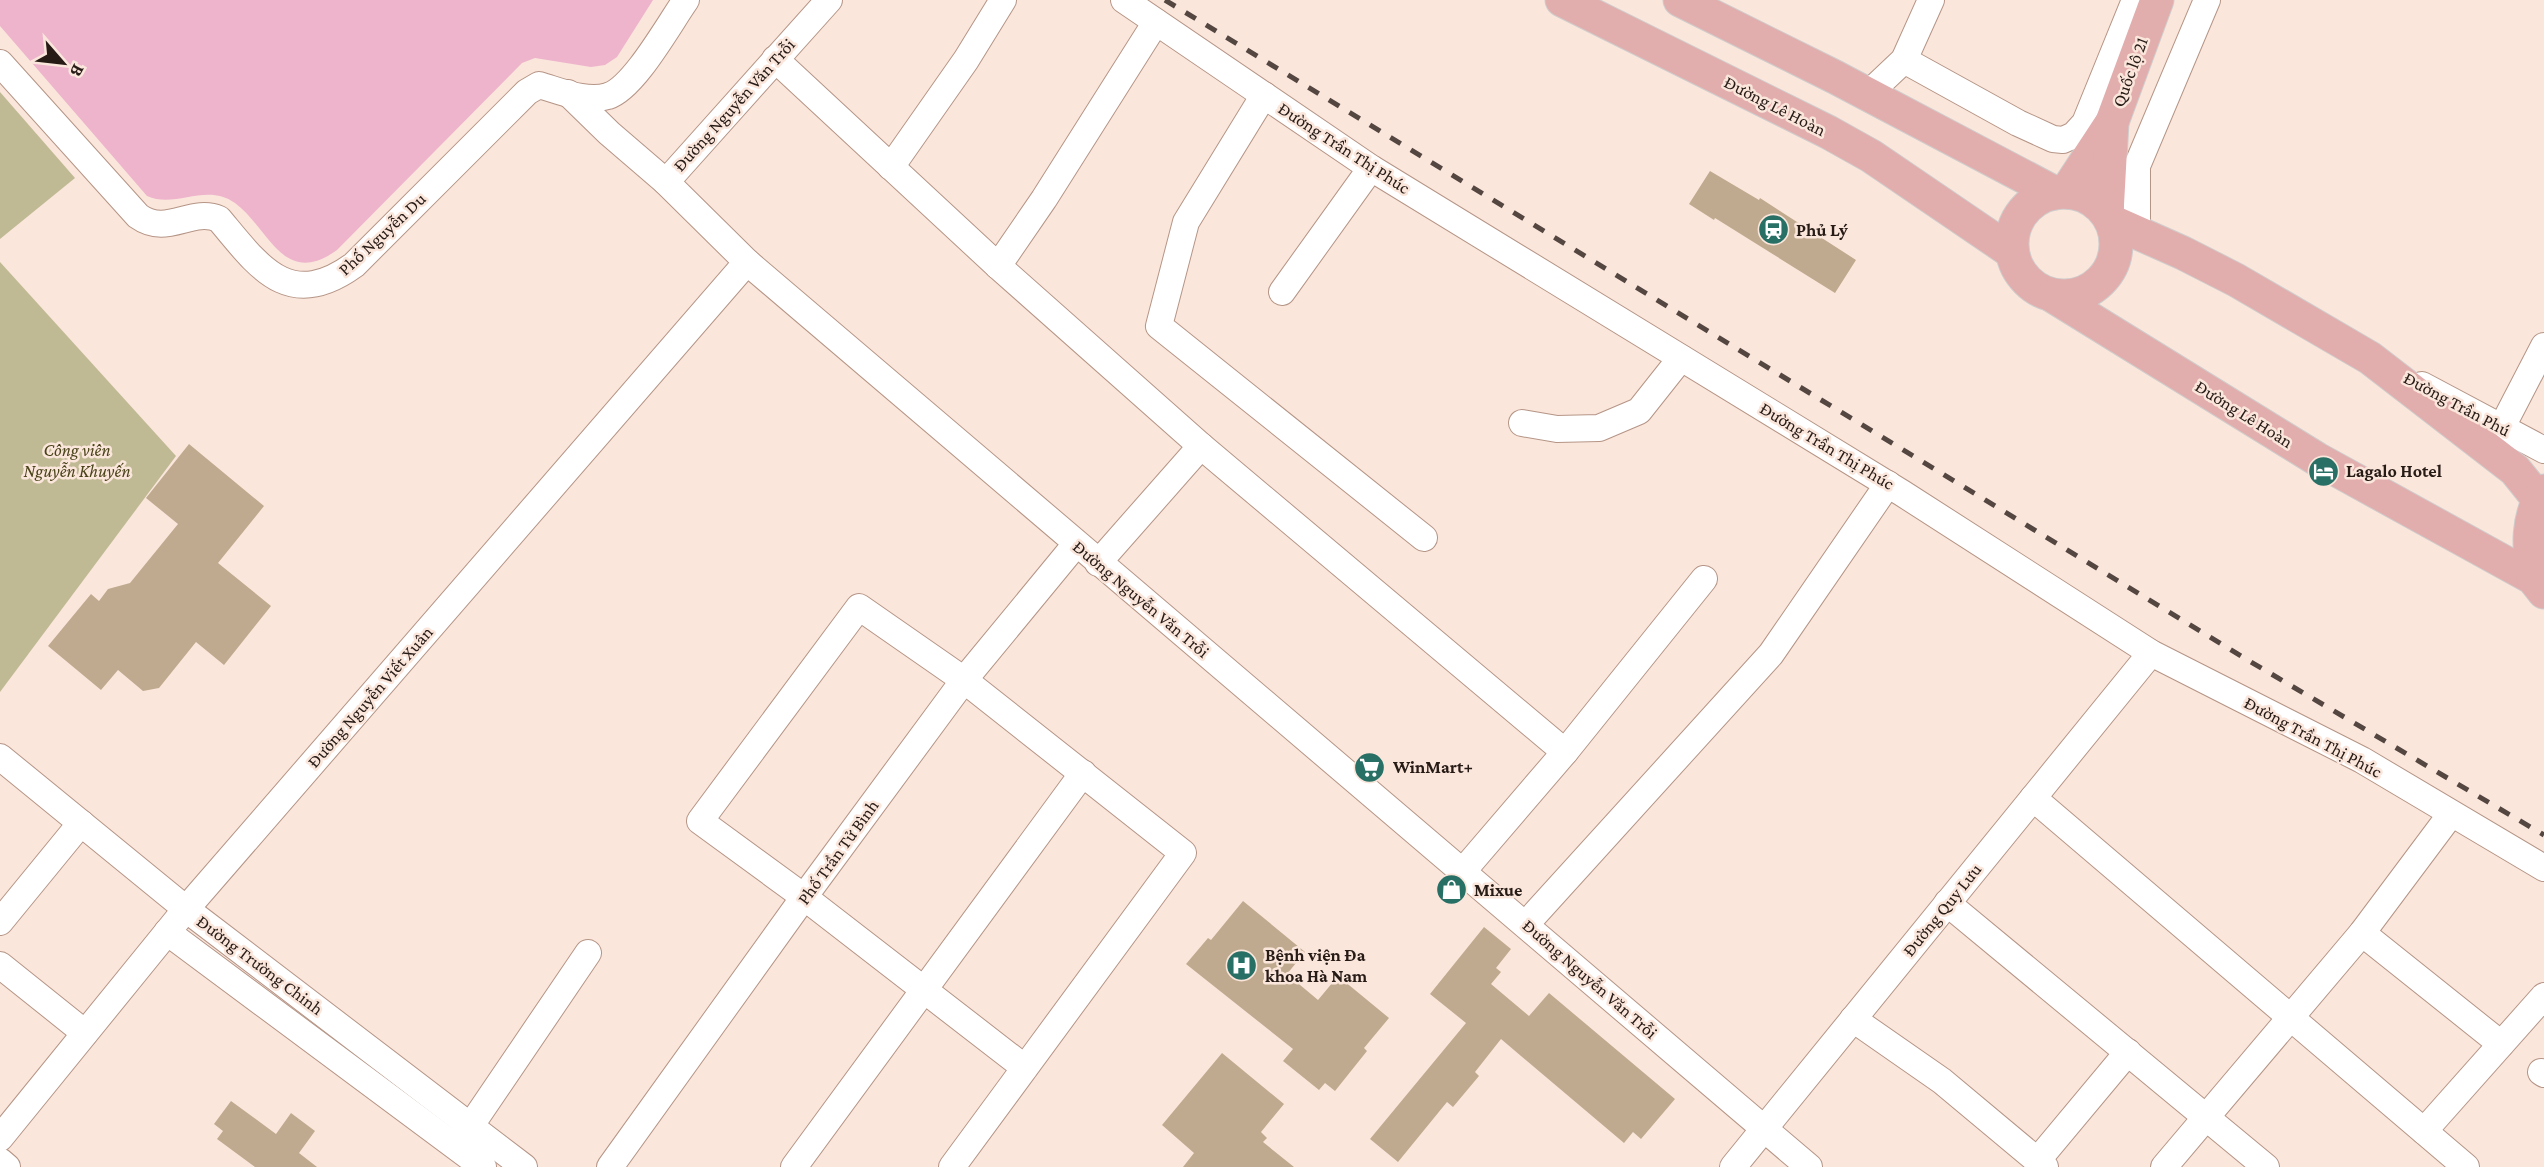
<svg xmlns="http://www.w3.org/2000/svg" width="2544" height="1167" viewBox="0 0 2544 1167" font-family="'Crimson Pro',serif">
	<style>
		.green { fill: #bfba94 }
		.water { fill: #edb4cc }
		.building { fill: #bfaa8f }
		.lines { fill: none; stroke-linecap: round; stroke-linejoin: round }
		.minor-casing { stroke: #b59586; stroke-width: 28 }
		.major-casing { stroke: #cfcdcc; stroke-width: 35 }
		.minor { stroke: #fff; stroke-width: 26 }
		.major { stroke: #e2adad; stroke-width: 33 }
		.rail { stroke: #544640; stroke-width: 5; stroke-dasharray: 12 12; stroke-linecap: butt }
		.labels { text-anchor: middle; stroke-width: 5; stroke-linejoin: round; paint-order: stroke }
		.street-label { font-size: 18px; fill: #271b16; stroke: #fbe6dc }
		.poi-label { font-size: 18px; font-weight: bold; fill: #271b16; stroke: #fbe6dc; text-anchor: start }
		.park-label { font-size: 18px; font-style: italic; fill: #494319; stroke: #fbe6dc }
	</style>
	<rect width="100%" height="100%" fill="#fbe6dc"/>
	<!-- green -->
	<g class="green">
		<polygon points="0,92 75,178 0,239"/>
		<polygon points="0,262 176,456 0,692"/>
	</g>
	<!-- water -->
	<path class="water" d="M 0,0 L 653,0 L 617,57 L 605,65 L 591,67 L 535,58 L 522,63 L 337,250 C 283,289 269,228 235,203 C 206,182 176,209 147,196 L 0,26 Z"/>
	<!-- building -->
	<g class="building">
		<polygon points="1710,171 1759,200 1760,198 1856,260 1835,293 1715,218 1714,220 1689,204"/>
		<polygon points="189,444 264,506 218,563 271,606 224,665 196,642 159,688 143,691 118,670 101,690 48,646 91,594 99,601 108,589 130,583 178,524 146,498"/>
		<polygon points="1243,901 1305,952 1287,974 1318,1000 1338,976 1389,1018 1364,1048 1367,1051 1335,1091 1325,1083 1319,1090 1283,1061 1293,1049 1186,964 1208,938 1211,940"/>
		<polygon points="1484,927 1511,949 1496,968 1501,972 1491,984 1529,1016 1549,993 1675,1099 1641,1139 1633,1132 1624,1143 1501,1039 1475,1072 1479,1076 1453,1107 1447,1102 1398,1162 1370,1139 1466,1023 1430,994"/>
		<polygon points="1222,1053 1284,1104 1261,1132 1267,1138 1263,1142 1294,1167 1183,1167 1194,1153 1162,1125"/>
		<polygon points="231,1101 276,1134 291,1113 315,1131 299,1153 317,1167 255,1167 217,1139 223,1131 214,1124"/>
	</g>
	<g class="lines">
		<defs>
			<g id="minor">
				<polyline points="829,0 666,182 747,262 1809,1167"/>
				<polyline points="1124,0 1371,168 1902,493 2151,653 2362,760 2544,868"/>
				<polyline points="775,59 998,266 1201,446 1565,752"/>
				<polyline points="1904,60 2018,123 2053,139 2063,140 2074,135 2085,123 2135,0"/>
				<path d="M 0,63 L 138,216 C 167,237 191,207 219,219 C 259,267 289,312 354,265 L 527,92 L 539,85 C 560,91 587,103 608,96 C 634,88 669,24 686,0"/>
				<polyline points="568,93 609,133 666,182"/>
				<polyline points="1868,94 1904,60 1931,0"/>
				<polyline points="1264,95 1186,222 1159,326 1424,538"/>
				<polyline points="891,167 966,60 1003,0"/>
				<polyline points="2137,232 2137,166 2207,0"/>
				<polyline points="998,266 1044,199 1156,22"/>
				<polyline points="1282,292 1371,168"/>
				<polyline points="2422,385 2544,450"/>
				<polyline points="1522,423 1557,429 1599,428 1639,411 1681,358"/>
				<polyline points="2502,427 2544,346"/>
				<polyline points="1098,563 1201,446"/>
				<polyline points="0,757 186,909 524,1167"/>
				<polyline points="2033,798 2466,1167"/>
				<polyline points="1463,871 1565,752 1704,579"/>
				<polyline points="1947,903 2266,1167"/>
				<polyline points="0,922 81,823"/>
				<polyline points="1526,924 1771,654 1888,484"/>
				<polyline points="167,932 483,1167"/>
				<polyline points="2362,933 2501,1044"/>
				<polyline points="0,965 85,1033"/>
				<polyline points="1853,1019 1942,1081 2045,1167"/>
				<polyline points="2541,1072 2544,1074"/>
				<polyline points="2424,1131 2544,996"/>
				<polyline points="0,1138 186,909 747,262"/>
				<polyline points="461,1140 588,953"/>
				<polyline points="0,1161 7,1167"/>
				<polyline points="2037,1161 2128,1052"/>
				<polyline points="610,1167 804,897 964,680 1076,544"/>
				<polyline points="794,1167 1083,773"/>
				<polyline points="952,1167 1183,853 964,680 859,607 700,821 804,897 1025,1068"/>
				<polyline points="1733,1167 2151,653"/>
				<polyline points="2164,1167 2362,933 2451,814"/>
			</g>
			<g id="major">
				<polyline points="1562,0 1828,132 1871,156 2012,252"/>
				<polyline points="1680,0 1835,77 2055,193"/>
				<circle cx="2064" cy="244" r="52"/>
				<polyline points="2066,192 2112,122 2157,0"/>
				<polyline points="2107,213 2112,122"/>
				<polyline points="2111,221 2183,253 2236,280 2370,358 2515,470 2544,506"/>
				<polyline points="2053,296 2317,459 2533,578 2544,592"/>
				<path d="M 2533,578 C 2529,548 2526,519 2544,491"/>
			</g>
		</defs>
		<!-- minor casing -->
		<use href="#minor" class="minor-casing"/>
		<!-- major casing -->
		<use href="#major" class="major-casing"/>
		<!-- minor -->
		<use href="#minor" class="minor"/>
		<!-- major -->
		<use href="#major" class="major"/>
		<!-- rail -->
		<polyline class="rail" points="1165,0 2251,662 2544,835"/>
	</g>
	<!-- icons -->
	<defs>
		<symbol id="station-disc" viewBox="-11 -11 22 22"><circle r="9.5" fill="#286f65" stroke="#fbe6dc"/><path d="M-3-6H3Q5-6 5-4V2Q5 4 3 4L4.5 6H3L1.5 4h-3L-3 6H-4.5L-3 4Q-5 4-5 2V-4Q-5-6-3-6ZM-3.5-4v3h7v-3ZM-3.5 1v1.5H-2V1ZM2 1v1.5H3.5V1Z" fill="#fff"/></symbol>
		<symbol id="hotel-disc" viewBox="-11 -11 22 22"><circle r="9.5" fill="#286f65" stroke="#fbe6dc"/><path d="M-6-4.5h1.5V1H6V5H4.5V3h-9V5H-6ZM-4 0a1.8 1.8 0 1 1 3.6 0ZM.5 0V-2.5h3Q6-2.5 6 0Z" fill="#fff"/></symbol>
		<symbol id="supermarket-disc" viewBox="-11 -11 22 22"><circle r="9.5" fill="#286f65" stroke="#fbe6dc"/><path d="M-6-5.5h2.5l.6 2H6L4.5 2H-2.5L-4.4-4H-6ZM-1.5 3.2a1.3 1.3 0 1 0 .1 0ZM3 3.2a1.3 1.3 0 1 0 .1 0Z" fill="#fff"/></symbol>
		<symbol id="shop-disc" viewBox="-11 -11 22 22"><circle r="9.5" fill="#286f65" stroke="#fbe6dc"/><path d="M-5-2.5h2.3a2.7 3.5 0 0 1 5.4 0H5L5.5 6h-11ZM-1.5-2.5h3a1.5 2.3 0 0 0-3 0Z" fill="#fff"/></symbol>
		<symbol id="hospital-disc" viewBox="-11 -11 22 22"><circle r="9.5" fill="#286f65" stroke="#fbe6dc"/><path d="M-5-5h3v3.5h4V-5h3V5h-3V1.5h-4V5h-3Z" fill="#fff"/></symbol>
	</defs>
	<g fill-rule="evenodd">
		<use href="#station-disc" x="1756" y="212" width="35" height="35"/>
		<use href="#hotel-disc" x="2306" y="454" width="35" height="35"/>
		<use href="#supermarket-disc" x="1352" y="750" width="35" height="35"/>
		<use href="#shop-disc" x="1434" y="872" width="35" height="35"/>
		<use href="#hospital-disc" x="1224" y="948" width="35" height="35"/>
	</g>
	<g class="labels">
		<!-- street labels -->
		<g class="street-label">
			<text transform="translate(2130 72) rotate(-70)" y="6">Quốc lộ 21</text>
			<text transform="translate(734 105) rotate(-48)" y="6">Đường Nguyễn Văn Trỗi</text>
			<text transform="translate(1775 106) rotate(27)" y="6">Đường Lê Hoàn</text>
			<text transform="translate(1344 148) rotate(33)" y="6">Đường Trần Thị Phúc</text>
			<text transform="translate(382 234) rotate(-43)" y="6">Phố Nguyễn Du</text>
			<text transform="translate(2457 404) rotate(28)" y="6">Đường Trần Phú</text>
			<text transform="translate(2244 414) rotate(32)" y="6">Đường Lê Hoàn</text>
			<text transform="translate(1827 446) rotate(31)" y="6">Đường Trần Thị Phúc</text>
			<text transform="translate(1141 599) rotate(40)" y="6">Đường Nguyễn Văn Trỗi</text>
			<text transform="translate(370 697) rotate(-49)" y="6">Đường Nguyễn Viết Xuân</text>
			<text transform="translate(2313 737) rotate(28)" y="6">Đường Trần Thị Phúc</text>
			<text transform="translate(838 852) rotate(-54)" y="6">Phố Trần Tử Bình</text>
			<text transform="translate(1942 910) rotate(-51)" y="6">Đường Quy Lưu</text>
			<text transform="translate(260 965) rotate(37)" y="6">Đường Trường Chinh</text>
			<text transform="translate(1590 979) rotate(41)" y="6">Đường Nguyễn Văn Trỗi</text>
		</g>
		<!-- poi labels -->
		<g class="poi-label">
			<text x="1796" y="236">Phủ Lý</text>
			<text x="2346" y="477">Lagalo Hotel</text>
			<text x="1393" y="773">WinMart+</text>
			<text x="1474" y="896">Mixue</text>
			<text x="1265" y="961">Bệnh viện Đa<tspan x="1265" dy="21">khoa Hà Nam</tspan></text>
		</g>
		<!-- park labels -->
		<g class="park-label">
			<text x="77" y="456">Công viên<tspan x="77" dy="21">Nguyễn Khuyến</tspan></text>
		</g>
	</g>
	<!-- north arrow -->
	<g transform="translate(63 63) rotate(118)" stroke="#fbe6dc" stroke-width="5" paint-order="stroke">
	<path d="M0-5L12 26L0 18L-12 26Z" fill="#271b16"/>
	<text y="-10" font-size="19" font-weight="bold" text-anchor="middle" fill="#271b16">B</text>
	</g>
</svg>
